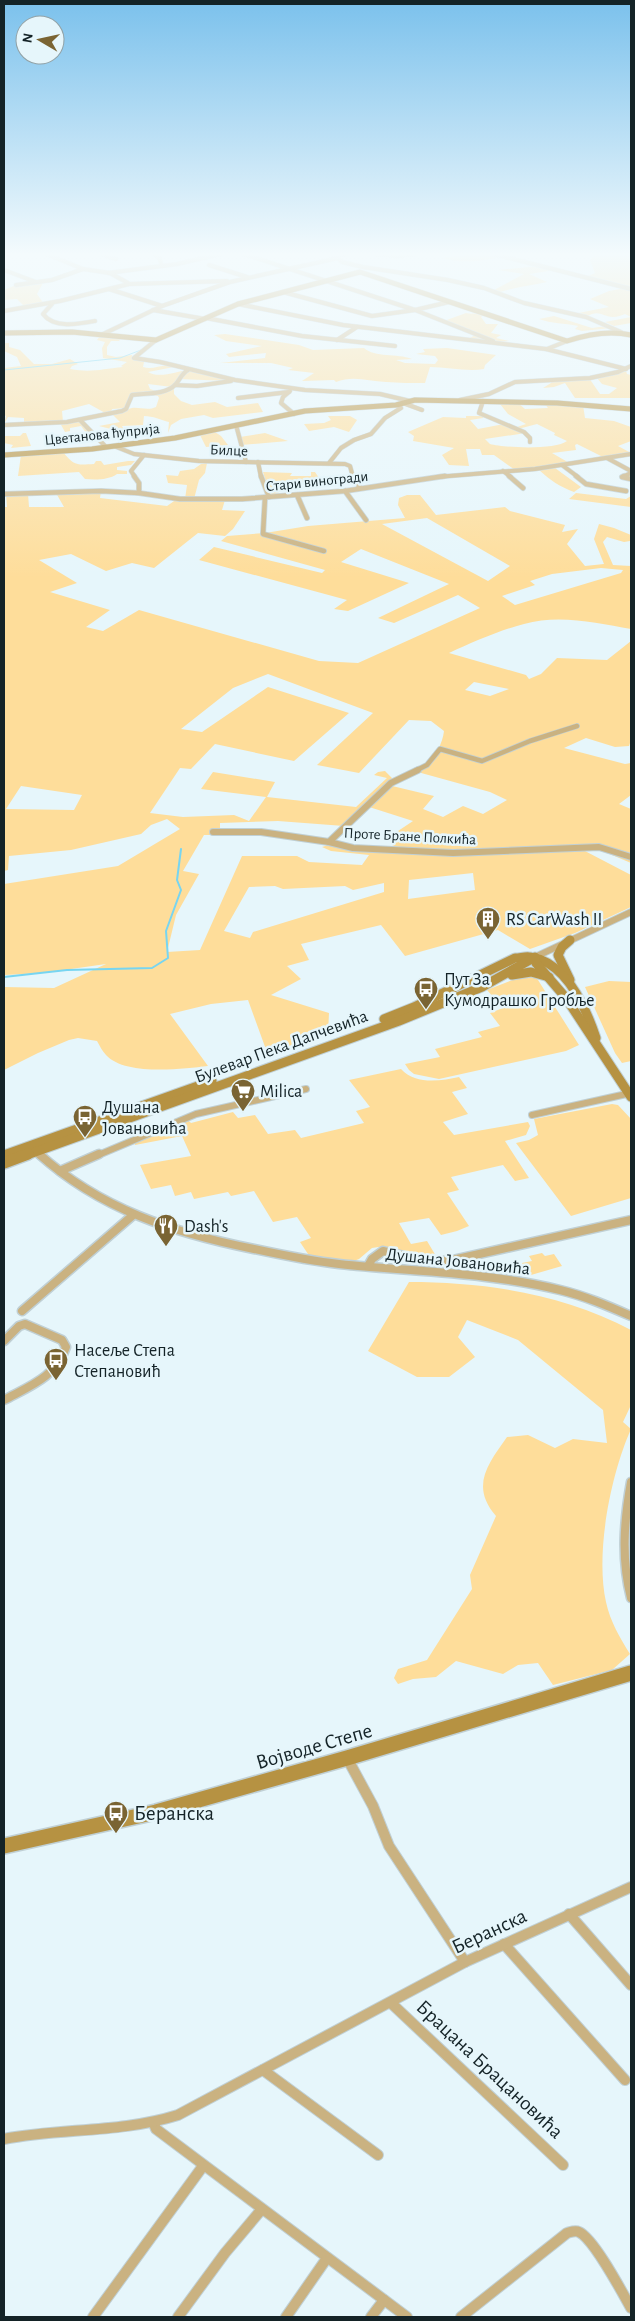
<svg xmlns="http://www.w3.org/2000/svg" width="635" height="2321" viewBox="0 0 635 2321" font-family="'Alegreya Sans',sans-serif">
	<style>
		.green { fill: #fedd9a; fill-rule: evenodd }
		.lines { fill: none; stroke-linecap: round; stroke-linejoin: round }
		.stream-far1 { stroke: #77d5f1; stroke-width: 1 }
		.stream { stroke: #77d5f1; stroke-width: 2 }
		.street-far4-casing { stroke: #c0d0d5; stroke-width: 5 }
		.street-far3-casing { stroke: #c0d0d5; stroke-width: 6 }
		.street-far2-casing { stroke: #c0d0d5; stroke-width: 8 }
		.street-far1-casing { stroke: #c0d0d5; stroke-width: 11 }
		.street-casing { stroke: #c0d0d5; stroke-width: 12 }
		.secondary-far3-casing { stroke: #c0d0d5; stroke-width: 6 }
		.secondary-far2-casing { stroke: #c0d0d5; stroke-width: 11 }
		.secondary-far1-casing { stroke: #c0d0d5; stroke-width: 14 }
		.secondary-casing { stroke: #c0d0d5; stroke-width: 18 }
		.street-far4 { stroke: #cab281; stroke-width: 4 }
		.street-far3 { stroke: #cab281; stroke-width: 4.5 }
		.street-far2 { stroke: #cab281; stroke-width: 6 }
		.street-far1 { stroke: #cab281; stroke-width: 8 }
		.street { stroke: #cab281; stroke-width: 10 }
		.secondary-far3 { stroke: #b69242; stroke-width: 5 }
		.secondary-far2 { stroke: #b69242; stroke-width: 9 }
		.secondary-far1 { stroke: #b69242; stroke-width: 11 }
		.secondary { stroke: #b69242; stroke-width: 15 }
		.labels { text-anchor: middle; stroke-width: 5; stroke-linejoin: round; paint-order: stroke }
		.far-street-label { font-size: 15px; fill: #142327; stroke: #e6f6fb }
		.poi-label { font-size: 18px; fill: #142327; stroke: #e6f6fb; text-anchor: start }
		.street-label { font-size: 18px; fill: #142327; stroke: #e6f6fb }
		.near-street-label { font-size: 21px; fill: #142327; stroke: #e6f6fb }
		.near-poi-label { font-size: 21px; fill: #142327; stroke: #e6f6fb; text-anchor: start }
	</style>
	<rect width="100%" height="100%" fill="#e6f6fb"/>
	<!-- green -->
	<g class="green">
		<path d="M 483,253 L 514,253 C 490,260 466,265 441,258 Z"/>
		<path d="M 596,253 L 631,253 L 631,323 L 614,326 L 605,322 L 631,317 L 625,314 C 622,315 617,317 613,317 C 601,316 599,309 586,317 L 573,314 L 609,307 L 590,299 L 609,291 L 626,288 L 584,278 L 595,273 L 590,260 Z"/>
		<path d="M 540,266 L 555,270 L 529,274 L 547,282 C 530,286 514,287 497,293 L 494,290 L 524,274 L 498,270 Z"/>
		<polygon points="44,281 37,294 44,304 25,307 17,299 4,300 4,290 16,285"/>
		<path d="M 466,313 C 472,315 477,312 484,315 L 481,317 L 486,324 L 498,324 L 491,333 L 501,335 L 496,338 L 509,341 L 493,343 L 468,339 L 477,334 L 444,321 Z"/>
		<path d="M 554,316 L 592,328 L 606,326 L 612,328 L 582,331 L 575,329 L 578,326 C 564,323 552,324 539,319 Z"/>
		<path d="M 225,334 L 299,345 L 313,350 L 364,348 C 375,358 397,353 412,359 L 396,360 L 405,363 L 435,364 L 438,360 L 435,356 L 416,354 L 425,352 L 423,349 L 447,348 L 496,355 L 485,365 L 484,369 C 468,372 447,367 430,367 L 425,383 C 412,383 399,383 386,382 C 368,381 353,375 336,382 L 334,380 L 302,381 L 314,373 L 288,370 L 293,368 L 271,363 L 220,363 L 265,358 L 266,353 L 229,357 L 226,354 L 262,346 L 226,341 L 214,335 Z"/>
		<path d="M 100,336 L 122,337 L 119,341 L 111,341 L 107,347 L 107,355 L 116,357 L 132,355 L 133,359 L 144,362 L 143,367 C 154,371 163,362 174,367 L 148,372 C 159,379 178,371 188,370 C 202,368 218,377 230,381 L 178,379 L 172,387 L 148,384 L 150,389 L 156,391 L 174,388 L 174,394 L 181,401 L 192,405 L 215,402 L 227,407 L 258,403 L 263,412 L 213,418 L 204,415 L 181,419 L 171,425 L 168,433 L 169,422 C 161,420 153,416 144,416 L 143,425 L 122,426 L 126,433 L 117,434 L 111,429 L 99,426 L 120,422 L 112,414 C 119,413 126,409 132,408 C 140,407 148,411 156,407 L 159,398 L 158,396 L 139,393 L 132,395 L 127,408 L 112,409 L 111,413 L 107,414 L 89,404 L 62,411 L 63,422 L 80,420 L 98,441 L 93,442 L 81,426 L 70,428 L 70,431 L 65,432 L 60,423 L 24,424 L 24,418 L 8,417 L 4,424 L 6,416 L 4,415 L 4,368 L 21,366 L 17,357 L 4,351 L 4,343 L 9,343 L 9,347 L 20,350 L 34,364 L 52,364 L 70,359 L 78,364 L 72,366 L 70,369 C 91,373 102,369 123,367 L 121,366 L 127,362 L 103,358 L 102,348 L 105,342 L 97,340 Z"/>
		<polygon points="630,366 626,371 627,374 631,375 631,398 575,398 565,383 554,387 543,388 551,383 553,378 589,378 600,394 609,394 617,388 602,384 597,378"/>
		<path d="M 518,403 L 525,409 L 548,408 L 544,403 L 583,405 L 585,418 L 614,421 L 631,427 L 631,441 L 618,446 L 631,453 L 605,458 L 577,444 L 575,445 L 576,450 L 552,453 L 571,464 L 515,470 L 494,455 L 482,455 L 480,449 L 466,449 L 469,466 L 449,465 L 442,455 L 454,448 L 413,441 L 414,436 L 408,432 L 443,417 L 466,418 L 466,416 L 484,416 L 483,418 L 470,420 L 478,429 L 504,424 L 514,428 L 526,424 L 508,414 L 500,404 ZM 537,424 L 555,433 L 554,435 L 567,441 C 556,450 505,448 490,444 L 485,439 L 526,433 L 518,429 Z"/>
		<polygon points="328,416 350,416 357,420 349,432 334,427 309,431 304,424 324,423 331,420"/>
		<polygon points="212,430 221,436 228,445 206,447 199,433"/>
		<polygon points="23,433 26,433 31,446 11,448 13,445 4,443 4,436 20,436"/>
		<polygon points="265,433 288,441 241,445 240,437"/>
		<path d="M 63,452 C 74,466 77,465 94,464 L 96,461 L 101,461 L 104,465 L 128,461 L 135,461 L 131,465 L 117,467 L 117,470 L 127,471 L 127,474 L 117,474 C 109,480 95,480 85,479 L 79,472 L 18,476 L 21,455 Z"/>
		<path d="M 207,463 L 205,473 L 199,480 L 194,499 L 225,500 L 222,510 L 245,511 L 233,529 L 225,536 L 198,533 L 154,568 L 132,563 L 106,571 L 71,554 L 39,560 L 77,583 L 50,592 L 110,610 L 86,627 L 103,631 L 139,610 L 319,661 L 358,663 L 480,608 L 458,595 L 394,623 L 378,618 L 449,584 L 361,549 L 341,562 L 409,583 L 348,611 L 334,609 L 347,600 L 199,560 L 214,547 L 322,573 L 325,570 L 221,541 L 227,536 L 265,533 L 308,526 L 405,518 L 398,505 L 399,498 L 407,495 L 420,495 L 436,515 L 505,507 L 510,511 L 565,525 L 562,532 L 578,529 L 567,544 L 585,566 L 604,564 L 594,539 L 599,524 L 614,528 L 631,535 L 631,553 L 630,541 L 624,542 L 607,537 L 603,542 L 613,565 L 631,566 L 631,629 C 597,623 559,614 524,624 C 500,630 473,642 449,653 L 526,675 L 529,679 L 541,674 L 557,658 L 607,660 L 631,641 L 631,740 L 629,746 L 615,747 L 586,738 L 564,748 L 625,764 L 631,763 L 631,795 L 619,804 L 631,809 L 631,863 L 600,850 L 583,850 L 631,875 L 631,907 L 575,933 L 530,949 L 498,930 L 405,956 L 381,925 L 301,944 L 309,960 L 287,966 L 301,979 L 271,995 L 329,1013 L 328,1033 L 268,1055 L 248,1000 L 211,1004 L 170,1014 L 208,1066 C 182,1069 125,1076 106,1055 C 102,1051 100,1046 97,1041 L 78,1038 L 69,1040 L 38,1053 L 4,1070 L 4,987 L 54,988 L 106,964 L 43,973 L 4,975 L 4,884 L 118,866 L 180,829 L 167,819 L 151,825 L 141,834 L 71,850 L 9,856 L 8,870 L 4,871 L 4,507 L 7,507 L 6,494 L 28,494 L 29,507 L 64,507 L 56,493 L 101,491 L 100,498 L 167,506 L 177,499 L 185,499 L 187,485 L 168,483 L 166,475 L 178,476 L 180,471 L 194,469 L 201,464 ZM 427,518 L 510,566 L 488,581 L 382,524 ZM 601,568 L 623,570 L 621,573 L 515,605 L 502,596 L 535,585 L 530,581 L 552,574 ZM 268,674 L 373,713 L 317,765 L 359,773 L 409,720 L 431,721 L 444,731 C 442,748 431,764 414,771 L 490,792 L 507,800 L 483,814 L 463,806 L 443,817 L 423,809 L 434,796 L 388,785 L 392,778 L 385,771 L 378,772 L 374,775 L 387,778 L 356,807 L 267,797 L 275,782 L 213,772 L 201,789 L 266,797 L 249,821 L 234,815 L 183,817 L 150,813 L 180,768 L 191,769 L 215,744 L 294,761 L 349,713 L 268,687 L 202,732 L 181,729 L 233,688 ZM 474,682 L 509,689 L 490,696 L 465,690 ZM 21,786 L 82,795 L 74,810 L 6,809 ZM 366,806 L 413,821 L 395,833 L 392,849 L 365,848 L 338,842 L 322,847 L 331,851 L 369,855 L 362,865 L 309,862 L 297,856 L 242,856 L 200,950 L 167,952 L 176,915 L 199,874 L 183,871 L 204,835 L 220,835 L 220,823 L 278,821 L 344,826 ZM 473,873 L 475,890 L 408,899 L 409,880 ZM 384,883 L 384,892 L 253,932 L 250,938 L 224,931 L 249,887 L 275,886 L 283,889 L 345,886 L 353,890 Z"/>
		<path d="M 555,468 L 581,487 L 574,492 C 560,487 550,480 539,470 Z"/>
		<path d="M 263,472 L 292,473 L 290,476 L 311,476 L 311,472 L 315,472 L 319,478 L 329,480 L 331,483 C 320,485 309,480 298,483 L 298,488 L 278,492 L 280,495 L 270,495 Z"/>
		<polygon points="576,493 626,499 631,496 631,507 569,499"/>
		<polygon points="520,977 534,977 538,980 579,1045 566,1051 439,1079 414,1074 409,1070 405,1064 440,1057 435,1049 482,1037 478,1032 500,1026 490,1013 503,1008 487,990"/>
		<polygon points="609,981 631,982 631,1061 622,1063 615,1053 585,987"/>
		<path d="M 401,1069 C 415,1085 441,1081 459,1077 L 467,1088 L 452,1092 L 468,1114 L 443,1122 L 454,1135 L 528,1122 L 530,1126 L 526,1135 L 505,1141 L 529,1178 L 515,1181 L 503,1165 L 451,1177 L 459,1190 L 447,1193 L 469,1226 L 457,1231 L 441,1235 L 429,1218 L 399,1223 L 411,1244 L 427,1241 L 436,1256 L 423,1259 L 385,1246 L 372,1248 L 359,1259 L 351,1262 L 310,1257 L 300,1242 L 311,1238 L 297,1217 L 273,1222 L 254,1191 L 231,1196 L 228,1192 L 194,1199 L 191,1192 L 175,1196 L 171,1185 L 151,1189 L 140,1165 L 191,1156 L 182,1136 L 135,1145 L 134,1141 L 188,1120 L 191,1123 L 233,1112 L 238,1118 L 255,1115 L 268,1134 L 295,1130 L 301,1138 L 364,1123 L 356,1111 L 370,1107 L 349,1080 Z"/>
		<polygon points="612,1104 618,1105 631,1119 631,1198 571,1216 516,1143 529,1140 538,1135 534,1119"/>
		<polygon points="542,1253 545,1256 554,1254 562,1266 531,1275 522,1263 532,1261 529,1256"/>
		<path d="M 409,1282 C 485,1282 564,1294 631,1330 L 631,1405 L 623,1422 L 631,1429 C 611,1474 595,1552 606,1602 C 610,1621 620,1638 630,1654 L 612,1670 L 553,1685 L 538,1663 L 518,1665 L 503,1674 L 456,1661 L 436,1677 L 413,1679 L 398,1684 L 394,1678 L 398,1669 L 427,1660 L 472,1589 L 470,1575 L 496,1516 C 470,1486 488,1464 507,1437 L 528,1435 L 555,1448 L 573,1439 L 607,1443 L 603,1410 L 518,1340 L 467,1320 L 458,1337 L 475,1357 L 449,1377 L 417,1377 L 368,1351 Z"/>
	</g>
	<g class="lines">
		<!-- stream-far1 -->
		<polyline class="stream-far1" points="4,370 120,358 141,350"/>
		<!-- stream -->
		<polyline class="stream" points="4,977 67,970 152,968 168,958 166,931 181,890 177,880 181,849"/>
		<defs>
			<g id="street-far4">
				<polyline points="44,253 83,269 110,273 128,283"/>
				<polyline points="98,253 116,259"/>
				<polyline points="152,253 159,257 162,266"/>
				<polyline points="241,253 415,310 493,341"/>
				<polyline points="368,253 398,256 421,253"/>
				<polyline points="490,253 631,289"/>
				<polyline points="4,254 10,253"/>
				<polyline points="340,255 352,253"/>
				<polyline points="338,258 342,262 363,267 448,280 484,288 524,303 586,317 621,332"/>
				<polyline points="209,265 247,277"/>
				<polyline points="4,270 36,282"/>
				<polyline points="108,273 177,264 225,253"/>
				<polyline points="16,285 52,280 83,269"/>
				<polyline points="109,289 162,306"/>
				<polyline points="283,292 372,316 415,310 449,302"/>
				<path d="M 50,303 L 52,304 L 43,314 C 54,329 79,324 95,321"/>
				<polyline points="238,304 343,325 546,349 626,369"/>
				<polyline points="153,310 205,319"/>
				<polyline points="4,311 60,301 129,284 227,281"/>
				<polyline points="206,318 302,336 395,346"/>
				<polyline points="101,335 162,306 230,282 338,258"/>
				<polyline points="156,340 134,358 160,362 235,380 305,390 380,394 410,401"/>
				<polyline points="337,340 357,327"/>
				<polyline points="547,349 567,341"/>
				<polyline points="175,385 197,386 231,381"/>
				<polyline points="290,391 283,397 281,403 294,414"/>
				<polyline points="238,398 289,392"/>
				<polyline points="460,400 489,394 515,382 590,378 618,372 631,366"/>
				<polyline points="483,401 479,413 524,432 530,438 530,442"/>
				<polyline points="403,403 422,410"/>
				<polyline points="80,420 106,447"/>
				<path d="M 4,425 L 67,422 L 122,411 L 126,409 L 132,395 C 145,393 165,395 175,385 C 180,380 181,374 188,370"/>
				<polyline points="236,425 246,462"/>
				<polyline points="114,446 134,454 199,461 345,464 350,466 353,477"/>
				<polyline points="607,458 631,471"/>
				<polyline points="258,462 261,477"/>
				<polyline points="329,463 341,448 354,440 371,434 385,418 401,408 398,405"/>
				<polyline points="562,465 578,477"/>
				<polyline points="503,471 511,477"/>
				<polyline points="135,477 131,471 144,455"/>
				<polyline points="437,477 535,469 631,454"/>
				<polyline points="624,477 622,477 631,473"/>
			</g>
			<g id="street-far3">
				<polyline points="134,476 139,483 139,493"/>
				<polyline points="261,476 269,497"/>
				<polyline points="353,476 360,488"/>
				<polyline points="509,476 523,488"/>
				<polyline points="576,476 586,484 626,491"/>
				<polyline points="624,476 622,477 631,479"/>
				<polyline points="345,491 366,520"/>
				<polyline points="4,494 101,491 139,493 180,499 242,499 345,491 445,476"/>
				<polyline points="297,495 307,518"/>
				<polyline points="265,498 263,534 324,551"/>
				<polyline points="415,771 427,765 440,749 482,761 530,741 577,726"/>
			</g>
			<g id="street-far2">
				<polyline points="418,770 391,783 329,842 353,848 453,853 599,847 631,857"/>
				<polyline points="213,832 261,832 329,842"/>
				<polyline points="535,957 631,912"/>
				<polyline points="532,1115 631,1093"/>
				<polyline points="34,1150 40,1156"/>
				<polyline points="96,1156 196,1114 306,1089"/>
			</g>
			<g id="street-far1">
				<path d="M 39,1154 C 100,1209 174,1233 254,1249 C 282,1255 310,1261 339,1264 C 413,1272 488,1272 560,1290 C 585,1296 608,1306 631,1316"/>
				<polyline points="60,1171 99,1154"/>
				<polyline points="368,1266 372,1259 383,1251 421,1260 448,1261 631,1220"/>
				<polyline points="22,1311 132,1216"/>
				<path d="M 4,1341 L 19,1326 L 25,1324 L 62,1340 L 66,1347 C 56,1377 30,1386 4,1400"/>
				<path d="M 631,1482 C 624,1521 621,1559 631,1598"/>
			</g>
			<g id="street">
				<polyline points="347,1758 373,1806 389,1846 465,1962"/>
				<polyline points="569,1914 631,1985"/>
				<polyline points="504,1944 625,2080"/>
				<polyline points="391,2003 563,2165"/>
				<polyline points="263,2070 378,2155"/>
				<polyline points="154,2124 156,2129 407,2317"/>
				<path d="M 4,2139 C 62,2128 121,2133 178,2115 L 465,1962 L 631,1887"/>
				<polyline points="93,2317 203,2166"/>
				<polyline points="178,2317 225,2253 262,2209"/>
				<polyline points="286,2317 327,2258"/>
				<polyline points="371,2317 384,2300"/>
				<path d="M 461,2317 L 567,2233 C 571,2232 575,2230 579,2232 C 594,2239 622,2292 631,2308"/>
			</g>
			<g id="secondary-far3">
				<path d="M 4,333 L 72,332 L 156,340 L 238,304 L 360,272 L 567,341 C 588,334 609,330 631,335"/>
				<polyline points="4,455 92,449 175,438 305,411 396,405 415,400 557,403 631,409"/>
			</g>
			<g id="secondary-far2">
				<polyline points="570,940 562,947 558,955 570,980"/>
				<polyline points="512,975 531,972 549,977"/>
				<path d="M 384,1019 L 414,1007 L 515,958 C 520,958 526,956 530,957 C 566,962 586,1008 596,1038"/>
				<polyline points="4,1155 212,1081"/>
				<polyline points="24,1156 399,1021 482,987 535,957 536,963 566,998 631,1097"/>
			</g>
			<polyline id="secondary-far1" points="4,1163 28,1154"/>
			<polyline id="secondary" points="4,1846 156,1812 347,1758 631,1673"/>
		</defs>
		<!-- street-far4 casing -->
		<use href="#street-far4" class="street-far4-casing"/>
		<!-- street-far3 casing -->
		<use href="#street-far3" class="street-far3-casing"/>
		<!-- street-far2 casing -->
		<use href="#street-far2" class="street-far2-casing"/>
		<!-- street-far1 casing -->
		<use href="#street-far1" class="street-far1-casing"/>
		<!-- street casing -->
		<use href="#street" class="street-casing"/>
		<!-- secondary-far3 casing -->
		<use href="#secondary-far3" class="secondary-far3-casing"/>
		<!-- secondary-far2 casing -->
		<use href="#secondary-far2" class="secondary-far2-casing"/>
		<!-- secondary-far1 casing -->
		<use href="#secondary-far1" class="secondary-far1-casing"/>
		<!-- secondary casing -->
		<use href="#secondary" class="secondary-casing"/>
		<!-- street-far4 -->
		<use href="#street-far4" class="street-far4"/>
		<!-- street-far3 -->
		<use href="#street-far3" class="street-far3"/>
		<!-- street-far2 -->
		<use href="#street-far2" class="street-far2"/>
		<!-- street-far1 -->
		<use href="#street-far1" class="street-far1"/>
		<!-- street -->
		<use href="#street" class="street"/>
		<!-- secondary-far3 -->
		<use href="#secondary-far3" class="secondary-far3"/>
		<!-- secondary-far2 -->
		<use href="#secondary-far2" class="secondary-far2"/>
		<!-- secondary-far1 -->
		<use href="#secondary-far1" class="secondary-far1"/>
		<!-- secondary -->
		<use href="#secondary" class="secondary"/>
	</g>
	<!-- sky -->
	<linearGradient id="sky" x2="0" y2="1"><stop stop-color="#7bc1ec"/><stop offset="0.44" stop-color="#f4fbfd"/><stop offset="1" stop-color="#f4fbfd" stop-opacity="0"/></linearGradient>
	<rect width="635" height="578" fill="url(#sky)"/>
	<!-- icons -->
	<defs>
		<symbol id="building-pin" viewBox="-11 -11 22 30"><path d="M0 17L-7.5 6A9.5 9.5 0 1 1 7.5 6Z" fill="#7a6433" stroke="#e6f6fb"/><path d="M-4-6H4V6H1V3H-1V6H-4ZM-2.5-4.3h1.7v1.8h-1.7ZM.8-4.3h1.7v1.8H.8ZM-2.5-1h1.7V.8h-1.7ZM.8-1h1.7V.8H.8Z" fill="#fff"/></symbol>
		<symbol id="bus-pin" viewBox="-11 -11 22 30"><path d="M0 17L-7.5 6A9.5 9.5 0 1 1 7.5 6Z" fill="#7a6433" stroke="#e6f6fb"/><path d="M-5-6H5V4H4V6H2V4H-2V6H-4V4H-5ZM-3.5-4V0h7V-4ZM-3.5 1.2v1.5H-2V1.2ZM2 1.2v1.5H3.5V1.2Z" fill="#fff"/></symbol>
		<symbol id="supermarket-pin" viewBox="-11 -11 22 30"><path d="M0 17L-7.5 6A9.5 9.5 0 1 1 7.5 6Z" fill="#7a6433" stroke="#e6f6fb"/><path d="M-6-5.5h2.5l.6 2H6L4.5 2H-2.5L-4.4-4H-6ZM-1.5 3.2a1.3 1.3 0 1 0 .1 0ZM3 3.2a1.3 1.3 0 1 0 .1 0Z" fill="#fff"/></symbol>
		<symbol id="restaurant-pin" viewBox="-11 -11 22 30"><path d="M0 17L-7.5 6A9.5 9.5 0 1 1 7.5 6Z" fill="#7a6433" stroke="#e6f6fb"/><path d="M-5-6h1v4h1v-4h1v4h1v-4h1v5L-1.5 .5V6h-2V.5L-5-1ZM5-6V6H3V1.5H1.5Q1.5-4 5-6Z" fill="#fff"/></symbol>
	</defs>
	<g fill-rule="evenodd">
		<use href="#building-pin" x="474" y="905" width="28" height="38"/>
		<use href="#bus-pin" x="412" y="975" width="28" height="38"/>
		<use href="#supermarket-pin" x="229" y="1077" width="28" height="38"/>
		<use href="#bus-pin" x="71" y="1103" width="28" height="38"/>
		<use href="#restaurant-pin" x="152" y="1212" width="28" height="38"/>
		<use href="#bus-pin" x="42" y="1346" width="28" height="38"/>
		<use href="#bus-pin" x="102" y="1799" width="28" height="38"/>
	</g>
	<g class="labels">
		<!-- far-street labels -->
		<g class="far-street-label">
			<text transform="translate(102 434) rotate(-6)" y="5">Цветанова ћуприја</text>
			<text transform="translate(229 450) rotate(2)" y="5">Билце</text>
			<text transform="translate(317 481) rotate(-6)" y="5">Стари виногради</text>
			<text transform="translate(410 836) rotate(3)" y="5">Проте Бране Полкића</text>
		</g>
		<!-- poi labels -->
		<g class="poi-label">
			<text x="506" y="925">RS CarWash II</text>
			<text x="444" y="985">Пут За<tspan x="444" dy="21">Кумодрашко Гробље</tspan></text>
			<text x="260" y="1097">Milica</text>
			<text x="102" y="1113">Душана<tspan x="102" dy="21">Јовановића</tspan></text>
			<text x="184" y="1232">Dash's</text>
			<text x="74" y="1356">Насеље Степа<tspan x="74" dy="21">Степановић</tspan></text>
		</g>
		<!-- street labels -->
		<g class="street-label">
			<text transform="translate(281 1046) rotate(-20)" y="6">Булевар Пека Дапчевића</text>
			<text transform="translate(458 1261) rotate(6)" y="6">Душана Јовановића</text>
		</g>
		<!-- near-street labels -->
		<g class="near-street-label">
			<text transform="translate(314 1746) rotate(-16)" y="7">Војводе Степе</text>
			<text transform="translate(489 1931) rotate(-25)" y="7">Беранска</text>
			<text transform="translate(490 2069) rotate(43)" y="7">Брацана Брацановића</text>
		</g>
		<!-- near-poi labels -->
		<g class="near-poi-label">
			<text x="134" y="1820">Беранска</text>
		</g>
	</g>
	<!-- border -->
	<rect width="635" height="2321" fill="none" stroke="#142327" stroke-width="10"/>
	<!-- north arrow -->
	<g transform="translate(40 40) rotate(279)"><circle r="24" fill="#e6f6fb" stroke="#92a2a6"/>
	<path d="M0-4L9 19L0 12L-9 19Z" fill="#7a6433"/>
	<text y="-8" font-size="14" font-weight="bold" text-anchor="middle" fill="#142327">N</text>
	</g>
</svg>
